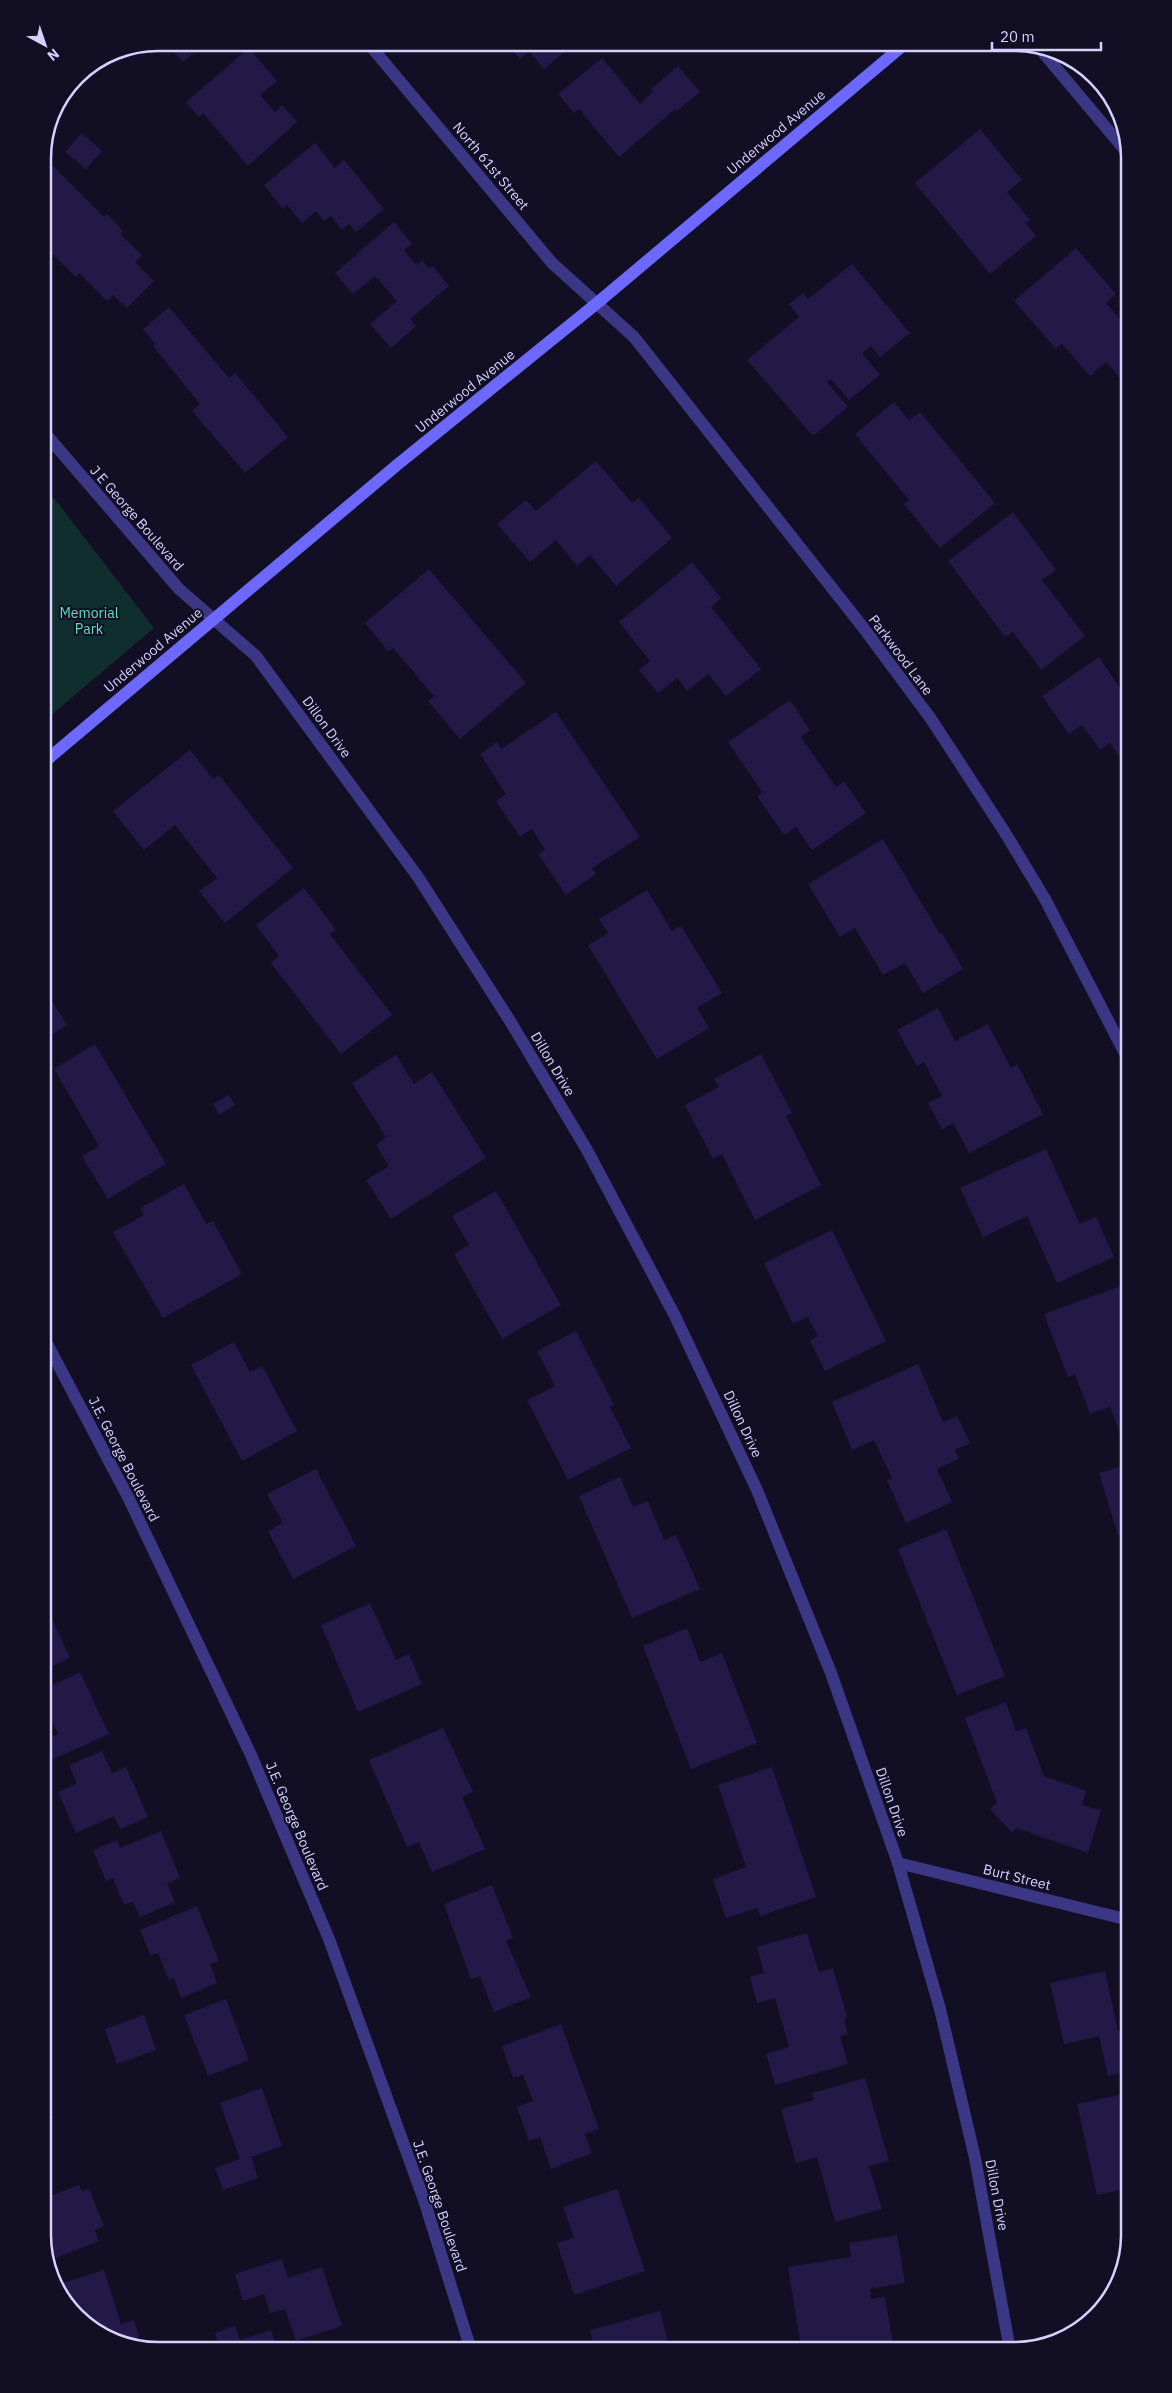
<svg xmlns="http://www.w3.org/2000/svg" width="1172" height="2393" viewBox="0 0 1172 2393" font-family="'IBM Plex Sans',sans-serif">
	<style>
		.green { fill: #102e2d }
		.building { fill: #221946 }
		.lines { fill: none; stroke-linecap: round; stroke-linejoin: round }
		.street { stroke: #3b3784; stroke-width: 12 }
		.secondary { stroke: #6d68ff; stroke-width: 12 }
		.labels { text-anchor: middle; stroke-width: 4; stroke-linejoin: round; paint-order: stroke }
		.street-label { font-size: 14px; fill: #d6d1ff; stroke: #120e24 }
		.park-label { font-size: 14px; fill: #59e2c1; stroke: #120e24 }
		.rim { fill: none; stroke: #d6d1ff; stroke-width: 2.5 }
	</style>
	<rect width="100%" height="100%" fill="#120e24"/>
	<!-- green -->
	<polygon class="green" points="43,487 57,502 154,628 43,722"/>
	<!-- building -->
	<g class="building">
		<polygon points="165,43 205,43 183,62"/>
		<polygon points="506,43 576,43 544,69 529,51 520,59"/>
		<polygon points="249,48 277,81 260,95 275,112 282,105 297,122 248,166 203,113 199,117 186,102"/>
		<polygon points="602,58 640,104 653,92 651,89 678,66 700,92 677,111 675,109 619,157 579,109 574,113 558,94"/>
		<polygon points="980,129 1022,180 1007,192 1030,220 1026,223 1036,236 990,274 915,183"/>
		<polygon points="82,133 102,151 86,169 65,152"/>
		<polygon points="315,143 335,168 344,160 384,209 356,232 349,224 342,230 331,216 324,221 316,211 302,223 287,205 283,209 264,185"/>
		<polygon points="43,156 104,217 107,214 123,231 120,234 142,255 135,262 154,281 127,308 113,295 107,301 79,273 76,277 50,252 48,253 43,248"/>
		<polygon points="394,222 412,244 404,250 416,265 422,260 429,269 433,266 449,286 410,319 416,326 391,348 370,324 397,301 375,276 353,294 335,273"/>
		<polygon points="1076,248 1116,294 1106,303 1129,330 1128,387 1106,362 1090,376 1062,344 1056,349 1014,301"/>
		<polygon points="852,264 910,333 880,357 871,346 862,353 880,375 849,400 831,379 827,382 848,407 813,436 747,360 799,317 789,304 803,293 808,299"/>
		<polygon points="169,307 229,378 235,373 288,437 245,473 192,411 200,404 153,346 155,344 143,329"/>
		<polygon points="894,402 909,420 920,412 995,503 940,548 904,504 909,500 855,434"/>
		<polygon points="1129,426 1129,446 1120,434"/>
		<polygon points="596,461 632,503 639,498 672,538 616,586 590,555 577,566 556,540 530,562 497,524 526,500 536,511"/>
		<polygon points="1013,512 1056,570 1042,580 1085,636 1041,670 1013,632 1005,637 948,561"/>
		<polygon points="692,562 721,598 711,607 761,669 726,696 708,674 687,691 677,678 658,693 639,670 650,661 619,622"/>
		<polygon points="429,569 526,683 460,739 428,701 434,696 393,648 388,651 365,623"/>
		<polygon points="1099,657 1129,702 1129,770 1110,743 1100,750 1082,725 1069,734 1042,696"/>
		<polygon points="790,700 810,730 801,737 836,787 844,781 866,813 812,850 796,827 784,835 757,796 762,792 728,742"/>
		<polygon points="556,712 640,837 592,868 596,874 566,895 538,854 545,850 532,829 520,837 496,801 506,794 480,754 497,742 501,749"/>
		<polygon points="190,750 213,779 219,775 293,868 225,923 199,891 217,878 175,825 144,850 113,811"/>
		<polygon points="1129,798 1129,810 1124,801"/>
		<polygon points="883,839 940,934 942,933 963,969 923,993 905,963 883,975 855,928 840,937 808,884"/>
		<polygon points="304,888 336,930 330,934 392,1015 341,1054 271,963 279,956 256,925"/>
		<polygon points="647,890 672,931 681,926 722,993 697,1008 709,1028 657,1059 588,945 608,933 599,919"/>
		<polygon points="43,987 67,1025 43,1040"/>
		<polygon points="938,1008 955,1041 988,1024 1011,1068 1017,1064 1043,1114 969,1153 953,1123 942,1129 928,1103 942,1096 924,1062 917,1066 897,1030"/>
		<polygon points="95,1044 166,1164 108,1199 82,1156 99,1146 54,1069"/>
		<polygon points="761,1054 792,1113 786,1116 821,1185 755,1220 722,1154 713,1159 685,1105 719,1087 714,1079"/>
		<polygon points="396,1055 414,1084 432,1072 486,1158 391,1219 366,1180 389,1166 376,1145 386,1137 352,1083"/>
		<polygon points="229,1095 235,1105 219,1115 213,1104"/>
		<polygon points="1046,1149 1080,1224 1096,1217 1114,1257 1057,1283 1027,1216 983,1237 960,1188"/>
		<polygon points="184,1184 206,1224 213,1221 242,1274 163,1318 113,1232 144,1215 140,1208"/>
		<polygon points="496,1191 561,1305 502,1339 454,1254 469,1245 452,1216"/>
		<polygon points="832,1230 886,1341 825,1371 810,1341 818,1336 808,1317 793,1324 764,1263"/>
		<polygon points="1123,1285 1129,1303 1129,1433 1121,1436 1110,1407 1090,1414 1075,1374 1068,1377 1044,1314"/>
		<polygon points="576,1331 614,1405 610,1407 631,1448 568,1480 527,1400 555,1386 537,1351"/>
		<polygon points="234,1342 250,1372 262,1366 297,1431 242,1461 191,1365"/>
		<polygon points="918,1364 943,1422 957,1416 970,1443 955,1450 959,1459 937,1469 952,1502 906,1523 887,1480 892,1478 874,1440 852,1450 832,1402"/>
		<polygon points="1129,1464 1129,1538 1127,1532 1118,1535 1099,1473"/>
		<polygon points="316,1469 356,1546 293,1579 268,1531 283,1523 267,1494"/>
		<polygon points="620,1477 633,1507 648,1501 664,1540 676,1535 700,1589 632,1618 579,1496"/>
		<polygon points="946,1529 1005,1676 957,1695 898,1549"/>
		<polygon points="43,1599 70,1658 43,1670"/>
		<polygon points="370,1603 396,1660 409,1654 422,1684 358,1712 321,1625"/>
		<polygon points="687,1628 700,1662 722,1653 757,1743 691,1769 643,1646"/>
		<polygon points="80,1672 109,1734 43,1764 43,1741 58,1734 43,1701 43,1690"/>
		<polygon points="1006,1702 1016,1731 1026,1728 1044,1776 1086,1791 1082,1805 1101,1810 1088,1853 1016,1828 1012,1833 990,1809 997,1803 965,1718"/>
		<polygon points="443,1728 473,1792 462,1797 485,1849 432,1872 419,1842 407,1847 369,1760"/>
		<polygon points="102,1751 112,1773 126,1767 148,1817 120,1829 114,1816 76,1833 58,1792 77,1783 69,1765"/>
		<polygon points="772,1767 816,1897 760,1916 757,1908 726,1918 713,1879 746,1867 718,1785"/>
		<polygon points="161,1831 180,1878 167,1883 175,1902 140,1917 133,1902 124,1905 113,1878 106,1881 93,1850 117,1840 120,1848"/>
		<polygon points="492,1885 513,1938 506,1941 531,1997 494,2012 480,1976 471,1979 444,1904"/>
		<polygon points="197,1906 219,1961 210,1964 217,1983 181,1998 174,1978 169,1980 158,1953 151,1956 140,1930"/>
		<polygon points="807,1933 819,1972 833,1968 847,2017 844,2018 848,2034 840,2036 848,2064 775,2085 766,2054 789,2047 775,1998 757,2003 750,1977 764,1973 757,1947"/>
		<polygon points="1105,1971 1118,2031 1129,2029 1129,2071 1108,2076 1099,2036 1064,2044 1050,1983"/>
		<polygon points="226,1999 249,2060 208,2076 184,2015"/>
		<polygon points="144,2015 156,2050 117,2064 105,2029"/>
		<polygon points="561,2024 599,2129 585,2134 592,2153 551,2169 540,2137 529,2141 517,2107 533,2101 523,2075 513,2078 502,2046"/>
		<polygon points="865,2078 889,2161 869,2166 882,2209 835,2222 817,2157 796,2163 781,2109 814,2100 812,2093"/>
		<polygon points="262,2088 282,2146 251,2157 258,2178 223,2190 215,2168 240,2159 220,2103"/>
		<polygon points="43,2093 53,2118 43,2123"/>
		<polygon points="1129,2093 1129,2188 1097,2195 1077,2104"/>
		<polygon points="79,2185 82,2191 89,2189 104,2226 95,2230 99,2241 48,2261 42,2235 43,2222 46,2221 43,2211 43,2199"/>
		<polygon points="617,2189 645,2271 574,2295 557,2243 574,2238 563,2207"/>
		<polygon points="897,2235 905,2283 870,2289 871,2299 885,2297 894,2350 805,2350 804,2346 801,2347 788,2267 851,2257 849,2243"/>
		<polygon points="282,2259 288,2278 322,2267 342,2326 296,2341 285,2309 270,2313 264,2294 243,2301 235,2274"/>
		<polygon points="104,2270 121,2324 134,2320 141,2343 135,2345 94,2331 56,2285"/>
		<polygon points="660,2311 670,2350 595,2350 590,2330"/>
		<polygon points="235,2326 240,2340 271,2330 277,2350 220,2350 215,2333"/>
	</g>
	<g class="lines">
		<!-- street -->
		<g class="street">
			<polyline points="368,43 552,263 634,337 862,626 931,719 1004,831 1045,899 1129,1061"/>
			<polyline points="1041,50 1129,155"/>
			<polyline points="43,431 179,589 256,656 418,877 510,1021 587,1150 675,1316 757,1490 831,1673 898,1863 940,2009 975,2158 1010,2350"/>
			<polyline points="43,1336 129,1499 251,1755 329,1939 424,2200 471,2350"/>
			<polyline points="898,1863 1129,1920"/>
		</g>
		<!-- secondary -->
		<polyline class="secondary" points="43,763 397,465 596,304 906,43"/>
	</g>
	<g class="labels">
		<!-- street labels -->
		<g class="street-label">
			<text transform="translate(776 132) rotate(-40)" y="5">Underwood Avenue</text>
			<text transform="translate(491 166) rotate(50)" y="5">North 61st Street</text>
			<text transform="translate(465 391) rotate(-39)" y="5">Underwood Avenue</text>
			<text transform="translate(137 518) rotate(49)" y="5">J E George Boulevard</text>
			<text transform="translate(153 650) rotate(-40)" y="5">Underwood Avenue</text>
			<text transform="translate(901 655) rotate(53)" y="5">Parkwood Lane</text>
			<text transform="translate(327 727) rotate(54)" y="5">Dillon Drive</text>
			<text transform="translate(553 1064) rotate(59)" y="5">Dillon Drive</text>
			<text transform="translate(743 1424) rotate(65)" y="5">Dillon Drive</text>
			<text transform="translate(124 1459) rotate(63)" y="5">J.E. George Boulevard</text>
			<text transform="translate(892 1802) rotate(71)" y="5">Dillon Drive</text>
			<text transform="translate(297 1826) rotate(67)" y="5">J.E. George Boulevard</text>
			<text transform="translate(1017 1877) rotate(14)" y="5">Burt Street</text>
			<text transform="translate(997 2195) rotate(79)" y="5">Dillon Drive</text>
			<text transform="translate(440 2206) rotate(71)" y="5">J.E. George Boulevard</text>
		</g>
		<!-- park labels -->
		<g class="park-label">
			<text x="89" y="618">Memorial<tspan x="89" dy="16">Park</tspan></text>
		</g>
	</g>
	<!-- crop -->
	<path d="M0 0H1172V2393H0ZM158 51H1014A107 107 0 0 1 1121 158V2235A107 107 0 0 1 1014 2342H158A107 107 0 0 1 51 2235V158A107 107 0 0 1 158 51Z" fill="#120e24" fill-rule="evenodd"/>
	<path class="rim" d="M158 51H1014A107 107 0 0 1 1121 158V2235A107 107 0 0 1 1014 2342H158A107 107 0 0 1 51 2235V158A107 107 0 0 1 158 51Z"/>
	<!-- north arrow -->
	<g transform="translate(45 45) rotate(140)" stroke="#120e24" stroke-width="4" paint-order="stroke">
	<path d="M0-4L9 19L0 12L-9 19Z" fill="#d6d1ff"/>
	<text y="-8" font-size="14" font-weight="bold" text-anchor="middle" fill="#d6d1ff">N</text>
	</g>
	<!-- scale -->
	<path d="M992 42v8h109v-8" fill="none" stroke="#d6d1ff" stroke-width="2.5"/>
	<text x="1000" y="42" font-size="15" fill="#d6d1ff" stroke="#120e24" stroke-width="4" paint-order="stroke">20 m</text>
</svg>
